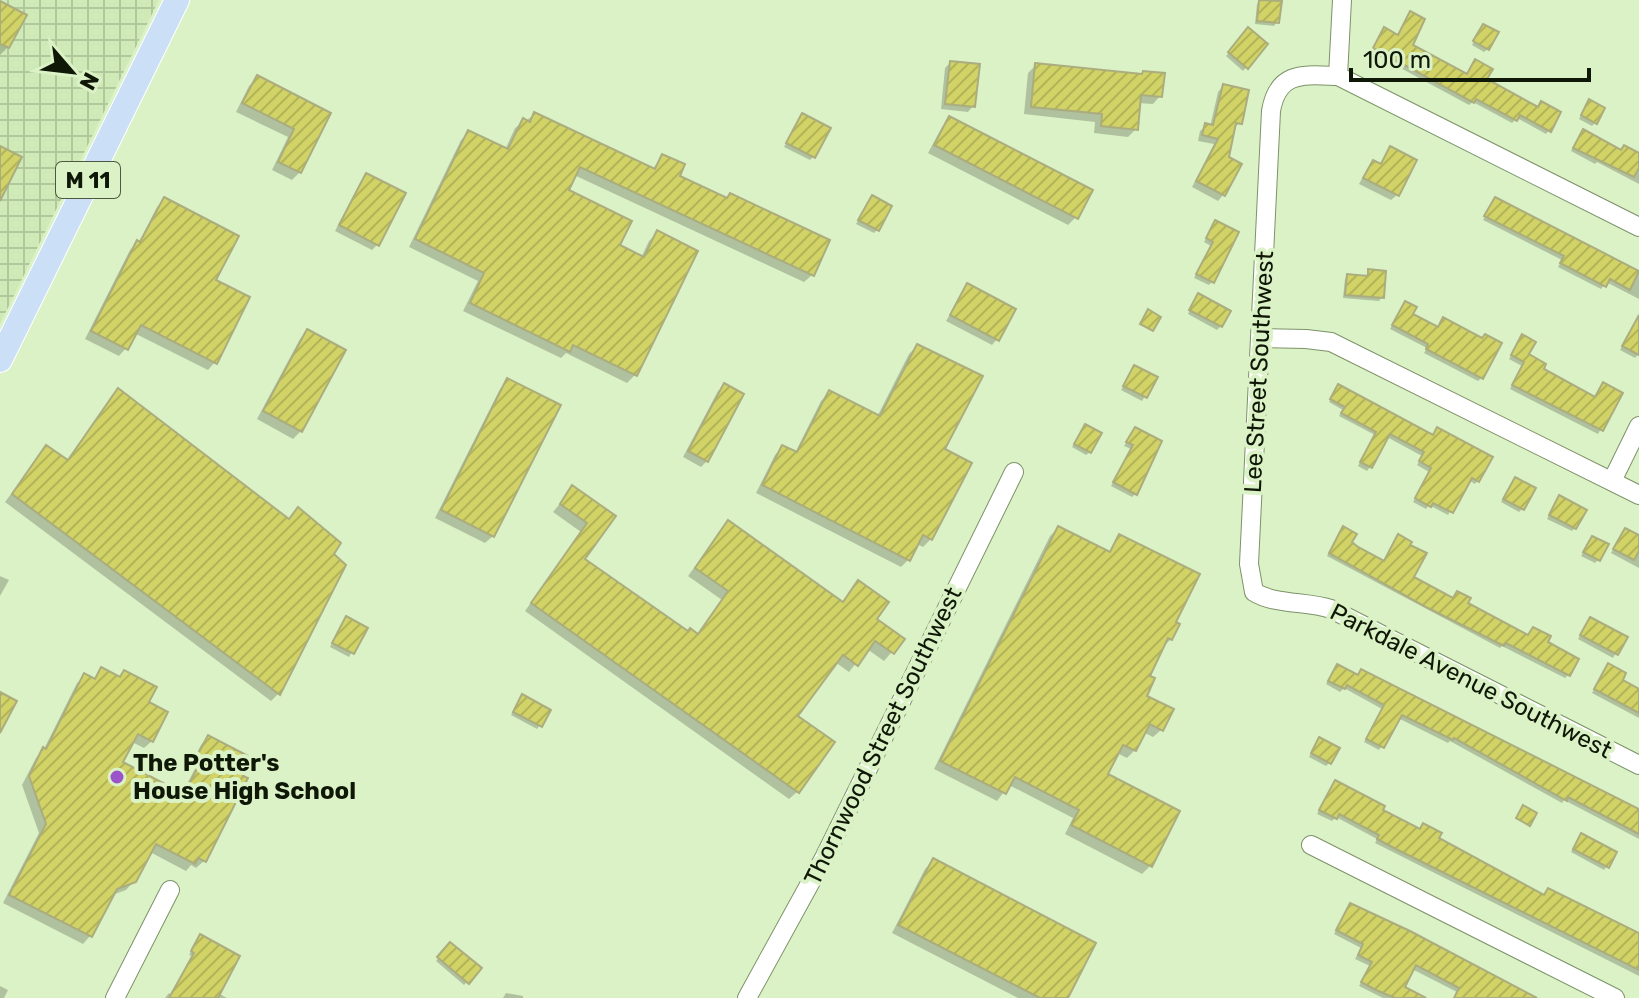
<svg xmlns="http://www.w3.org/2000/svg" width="1639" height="998" viewBox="0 0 1639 998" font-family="Rubik,sans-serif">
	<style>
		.industrial { fill: url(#industrial-grid) }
		.shadow { fill: #0003 }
		.building { fill: url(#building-hatch); stroke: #abad7f; stroke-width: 2 }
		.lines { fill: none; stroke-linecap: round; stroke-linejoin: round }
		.minor-casing { stroke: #7d9269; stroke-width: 20 }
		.major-casing { stroke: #fff; stroke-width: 26 }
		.minor { stroke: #fff; stroke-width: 18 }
		.major { stroke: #cbe0f7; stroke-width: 24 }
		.poi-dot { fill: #9c55c9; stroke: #dbf2c6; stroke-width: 3 }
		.labels { text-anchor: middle; stroke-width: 8; stroke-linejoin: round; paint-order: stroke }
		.shield { fill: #dbf2c6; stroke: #4c5940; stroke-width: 2 }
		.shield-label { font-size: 22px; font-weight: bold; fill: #0f1707 }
		.street-label { font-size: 24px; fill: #0f1707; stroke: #dbf2c6 }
		.poi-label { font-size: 24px; font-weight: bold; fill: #0f1707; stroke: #dbf2c6; text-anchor: start }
	</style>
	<defs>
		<pattern id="industrial-grid" width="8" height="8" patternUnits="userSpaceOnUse" patternTransform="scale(2)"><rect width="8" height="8" fill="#cfeab7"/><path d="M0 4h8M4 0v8" fill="none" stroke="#b1c89c"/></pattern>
		<pattern id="building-hatch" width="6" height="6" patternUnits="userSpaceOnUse" patternTransform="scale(2)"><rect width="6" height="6" fill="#d1d367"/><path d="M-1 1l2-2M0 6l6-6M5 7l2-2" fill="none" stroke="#b2b458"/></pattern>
	</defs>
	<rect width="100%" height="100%" fill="#dbf2c6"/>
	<!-- industrial -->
	<polygon class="industrial" points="0,0 159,0 0,324"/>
	<!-- shadow -->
	<g class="shadow">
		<polygon points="1260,1 1277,22 1274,26 1255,24 1257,4"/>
		<polygon points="0,3 8,47 0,55"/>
		<polygon points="1407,17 1410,46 1466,76 1484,80 1549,130 1546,134 1517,118 1512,123 1473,102 1469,105 1371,52 1384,30 1397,37"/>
		<polygon points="1480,29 1488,49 1484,52 1472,45"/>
		<polygon points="1248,30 1266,45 1243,71 1226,56"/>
		<polygon points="950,63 973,106 968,112 941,109 945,68"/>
		<polygon points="1036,65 1160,96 1153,104 1138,103 1136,129 1128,137 1094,133 1095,122 1024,114 1028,73"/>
		<polygon points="257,78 329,114 300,172 292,180 272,170 288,137 236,112 249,86"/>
		<polygon points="1223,86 1240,123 1233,128 1223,195 1218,201 1192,187 1214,144 1198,141 1200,131 1206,126 1210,127 1218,92"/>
		<polygon points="1586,105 1596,122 1592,126 1579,119"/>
		<polygon points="534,115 652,170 662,156 677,177 812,275 804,282 574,175 566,191 618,246 641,258 649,241 657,233 696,252 635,375 627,383 566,353 561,358 463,311 478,281 409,247 461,140 469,132 505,150 515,128"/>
		<polygon points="802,115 813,157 810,160 784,147"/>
		<polygon points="949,119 1076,217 1068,225 928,153 942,127"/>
		<polygon points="1583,131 1620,151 1639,154 1639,184 1597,162 1595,164 1571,151"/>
		<polygon points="1390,148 1397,195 1391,200 1359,184 1368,168 1373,162 1379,165"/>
		<polygon points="367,175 377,245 372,250 335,231 361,181"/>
		<polygon points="872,197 877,230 874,233 856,224"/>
		<polygon points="165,199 213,281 215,362 208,370 134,333 126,348 119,356 85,339 130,250 139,242 157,207"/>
		<polygon points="1495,199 1639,272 1639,299 1606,282 1601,289 1558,267 1562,260 1483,220"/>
		<polygon points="1216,222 1212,282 1209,285 1194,278 1211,246 1204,242"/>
		<polygon points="1369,271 1382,297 1379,301 1343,298 1345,279 1348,276 1365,277"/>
		<polygon points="967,286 997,339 992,345 946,321"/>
		<polygon points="1195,299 1221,326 1217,330 1188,314"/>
		<polygon points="1402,307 1410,315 1437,329 1443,320 1481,378 1478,381 1424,353 1427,348 1390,329"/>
		<polygon points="1639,329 1639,353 1635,358 1620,350 1631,330"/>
		<polygon points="307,332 301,431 293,439 257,419 300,339"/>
		<polygon points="1522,336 1527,355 1541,370 1595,398 1620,394 1598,434 1510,389 1522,366 1509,359"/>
		<polygon points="917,346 943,450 931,539 923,547 917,544 909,559 901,567 756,493 775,455 783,447 795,453 821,401 829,393 877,417 909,354"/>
		<polygon points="1132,370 1156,378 1142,401 1121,390"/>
		<polygon points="508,381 493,536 485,543 435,518 500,389"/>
		<polygon points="724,386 707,461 701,467 683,457 718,391"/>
		<polygon points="1336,389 1432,436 1434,433 1478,480 1475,484 1468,480 1448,515 1429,505 1426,509 1413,502 1429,472 1417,465 1422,456 1387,437 1370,467 1367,471 1358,466 1375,435 1339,416 1343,410 1329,402"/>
		<polygon points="118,391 331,555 278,694 271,701 5,502 46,447 66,462"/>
		<polygon points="1085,426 1090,452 1086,455 1072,447"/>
		<polygon points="1135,429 1135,494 1132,497 1111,486 1131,449 1124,446"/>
		<polygon points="1515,479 1522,509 1519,512 1501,502"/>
		<polygon points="573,488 613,517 582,559 687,634 697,635 722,600 688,576 721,531 841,603 858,583 874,620 902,640 884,661 867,649 849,672 835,662 795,716 797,792 789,799 525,611 581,532 553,512"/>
		<polygon points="1556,501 1575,528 1572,531 1547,519"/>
		<polygon points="1058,528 1108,552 1112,544 1104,560 1119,537 1173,623 1171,639 1163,647 1147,677 1144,696 1161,730 1153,737 1143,732 1135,750 1127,758 1117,753 1106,775 1150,866 1142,874 1065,834 1073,818 1009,785 997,801 934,769 1050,536"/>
		<polygon points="1625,530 1639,538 1639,568 1611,553"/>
		<polygon points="1340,532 1350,543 1411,578 1576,660 1568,675 1565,678 1502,646 1500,648 1327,556"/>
		<polygon points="1589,541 1598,560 1595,563 1581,556"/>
		<polygon points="0,576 9,580 0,596"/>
		<polygon points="1590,620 1625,638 1613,658 1578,639"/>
		<polygon points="343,622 365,628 349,657 330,647"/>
		<polygon points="1605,669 1620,681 1639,691 1639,718 1592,693"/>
		<polygon points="101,670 119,678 124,673 146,703 152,741 144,748 132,742 120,763 181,795 196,767 191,764 201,745 208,737 204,861 196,868 191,865 186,871 150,852 134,881 126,890 112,895 90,936 83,944 3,903 39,833 22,785 36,758 44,749 77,683 85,676 93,680"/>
		<polygon points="1334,670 1639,813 1639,839 1564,800 1562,803 1450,741 1448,743 1398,718 1379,750 1364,742 1382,709 1344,688 1340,692 1326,684"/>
		<polygon points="519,700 540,725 537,729 511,715"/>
		<polygon points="1316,743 1330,762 1326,766 1309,757"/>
		<polygon points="1332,786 1436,839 1543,897 1548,890 1639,935 1639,976 1375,843 1377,839 1336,817 1332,821 1317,814"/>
		<polygon points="1578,839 1607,866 1604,870 1571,852"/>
		<polygon points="933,861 1066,998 1018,998 892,933 925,869"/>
		<polygon points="1347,909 1536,998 1454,998 1457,992 1412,969 1402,988 1408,998 1383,998 1359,986 1370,966 1355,959 1361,948 1334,934"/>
		<polygon points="197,940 218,993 227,998 165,998 169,993 171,995 192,956 189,955"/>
		<polygon points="450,944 479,969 464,985 436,961"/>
		<polygon points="0,986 8,990 4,998 0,998"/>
		<polygon points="506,993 523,996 523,998 503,998"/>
	</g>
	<!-- building -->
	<g class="building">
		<polygon points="1259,0 1282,1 1279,23 1257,21"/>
		<polygon points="0,1 27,15 9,48 0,44"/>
		<polygon points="1410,11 1425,19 1413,45 1467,74 1475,59 1493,69 1487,79 1538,107 1541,101 1561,112 1551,132 1520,115 1517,121 1476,99 1474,103 1373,48 1384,27 1398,35"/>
		<polygon points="1483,24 1499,32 1489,50 1473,41"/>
		<polygon points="1248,27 1268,44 1248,69 1228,52"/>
		<polygon points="950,61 980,64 975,107 945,104"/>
		<polygon points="1035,63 1142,74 1143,71 1165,73 1162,97 1141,95 1138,130 1101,126 1102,114 1031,107"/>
		<polygon points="257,75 331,113 301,173 278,162 294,129 242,103"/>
		<polygon points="1223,84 1249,90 1242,124 1236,123 1229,157 1242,164 1225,196 1196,181 1218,139 1202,135 1205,123 1213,125"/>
		<polygon points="1589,99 1605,108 1597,124 1581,115"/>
		<polygon points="534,112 655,169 662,154 685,164 680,176 727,198 730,193 830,240 814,276 580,167 569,190 632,221 620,245 644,257 657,230 698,251 637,376 573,345 570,352 470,303 484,273 415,239 468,130 508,149 523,118 530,122"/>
		<polygon points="802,113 831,128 815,158 786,143"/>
		<polygon points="949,116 1093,190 1078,219 934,145"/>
		<polygon points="1583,129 1621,150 1624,145 1639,153 1639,168 1634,177 1573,148"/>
		<polygon points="0,146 22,157 0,201"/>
		<polygon points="1390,146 1417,160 1399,196 1363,178 1373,160 1381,164"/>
		<polygon points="366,173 406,193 379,246 339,225"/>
		<polygon points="872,195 892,206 879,231 858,220"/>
		<polygon points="164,197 239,236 216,280 250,297 217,364 141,325 128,350 91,331 137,240 140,242"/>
		<polygon points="1495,197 1639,271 1630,290 1610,279 1606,287 1560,263 1564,256 1484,216"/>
		<polygon points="1215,220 1239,232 1214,283 1196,274 1213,242 1206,238"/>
		<polygon points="1368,269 1386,271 1384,298 1345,295 1347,274 1368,276"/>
		<polygon points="967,283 1016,309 999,341 950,315"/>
		<polygon points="1198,293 1231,311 1222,327 1189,310"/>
		<polygon points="1405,301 1417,307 1413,314 1438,327 1443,317 1482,338 1485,334 1502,343 1483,379 1426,349 1428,344 1392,325"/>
		<polygon points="1148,309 1161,317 1153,331 1140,324"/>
		<polygon points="1639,315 1639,355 1622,346"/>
		<polygon points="307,329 346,350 302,432 263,411"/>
		<polygon points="1522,334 1536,342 1529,354 1546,364 1544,369 1595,397 1603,382 1623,393 1603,431 1512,385 1524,362 1511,355"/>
		<polygon points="917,344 983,376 945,449 972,463 932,540 923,535 910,561 762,485 782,445 797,452 829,390 880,416"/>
		<polygon points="1134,365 1158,377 1147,398 1123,386"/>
		<polygon points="507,378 561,405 494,537 441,510"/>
		<polygon points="724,383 744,394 708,462 688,451"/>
		<polygon points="1338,384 1433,435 1437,427 1493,457 1479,482 1472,478 1453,513 1433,503 1431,507 1415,498 1431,468 1419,461 1424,452 1390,434 1372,468 1360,462 1376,432 1341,413 1345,407 1330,399"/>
		<polygon points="118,388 289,519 298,507 341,543 334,554 346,565 280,695 12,494 46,445 68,460"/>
		<polygon points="1085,424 1102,433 1091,453 1074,444"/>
		<polygon points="1135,427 1162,441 1137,495 1113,482 1133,445 1126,442"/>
		<polygon points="1515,477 1536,488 1524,510 1503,499"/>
		<polygon points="572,485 616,516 585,559 688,631 690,628 698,634 728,591 695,568 728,520 843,602 858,580 889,602 877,619 905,639 894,654 875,641 858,666 843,655 798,716 835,742 799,793 531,603 587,523 560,504"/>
		<polygon points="1559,495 1587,510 1576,529 1549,515"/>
		<polygon points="1058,526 1110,552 1119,534 1200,574 1176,622 1180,624 1172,640 1168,638 1150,676 1155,678 1147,696 1174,709 1163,731 1150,724 1136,751 1123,745 1108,774 1180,811 1152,867 1071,825 1079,810 1015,777 1006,794 940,761"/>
		<polygon points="1343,526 1357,534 1352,542 1358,547 1384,561 1398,534 1412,542 1410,545 1427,553 1414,577 1453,598 1457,591 1471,598 1468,603 1528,635 1533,627 1551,636 1548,642 1579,659 1570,676 1506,643 1504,646 1428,608 1329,553"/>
		<polygon points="1625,528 1639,535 1639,551 1634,560 1613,549"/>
		<polygon points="1592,536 1609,544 1600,561 1583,552"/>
		<polygon points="346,616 368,628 354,654 332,643"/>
		<polygon points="1590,617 1628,637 1618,655 1580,635"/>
		<polygon points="1608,663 1626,673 1623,680 1639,689 1639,713 1594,689"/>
		<polygon points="1337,664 1358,675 1361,669 1639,809 1639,834 1568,797 1567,801 1454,738 1453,740 1402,715 1384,748 1366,739 1384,705 1347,685 1345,689 1328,681"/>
		<polygon points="101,667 120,677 124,670 157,687 149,702 168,712 153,742 138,734 123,762 184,794 202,759 197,756 208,735 252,758 243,776 248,778 206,862 198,858 195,864 156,844 136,882 117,889 92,937 9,895 46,824 29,776 43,747 46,749 84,673 95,679"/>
		<polygon points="0,692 17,701 0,733"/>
		<polygon points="522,694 551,710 542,727 513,712"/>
		<polygon points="1319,737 1340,748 1331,764 1311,753"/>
		<polygon points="1335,780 1385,806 1383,810 1420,829 1423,823 1442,833 1439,838 1544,895 1548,888 1639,933 1639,970 1396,849 1377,839 1379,835 1339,814 1337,819 1319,810"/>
		<polygon points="1523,805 1537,813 1530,826 1516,818"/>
		<polygon points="1581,833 1617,852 1609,868 1573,849"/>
		<polygon points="933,858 1096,943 1068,998 1040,998 898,925"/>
		<polygon points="1350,903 1410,931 1537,998 1454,998 1459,988 1416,965 1405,987 1426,998 1395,998 1376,990 1361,982 1372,962 1358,955 1363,944 1336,930"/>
		<polygon points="200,934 240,956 218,998 169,998 194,953 191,951"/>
		<polygon points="450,942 482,968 469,984 437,957"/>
	</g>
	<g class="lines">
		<defs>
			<g id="minor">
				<polyline points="1338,76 1342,0"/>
				<path d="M 1639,227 L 1338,76 C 1305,75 1278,70 1271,111 L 1249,564 L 1254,592 C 1275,605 1307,601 1331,609 L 1639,765"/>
				<polyline points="1261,338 1306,339 1331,342 1639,495"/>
				<polyline points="1612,481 1639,426"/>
				<polyline points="1311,845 1615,998"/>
				<polyline points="115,998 170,890"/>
				<polyline points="747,998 825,856 1014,472"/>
			</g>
			<polyline id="major" points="0,360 177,0"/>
		</defs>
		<!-- minor casing -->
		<use href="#minor" class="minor-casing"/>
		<!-- major casing -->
		<use href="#major" class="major-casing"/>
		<!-- minor -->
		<use href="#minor" class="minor"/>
		<!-- major -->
		<use href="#major" class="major"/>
	</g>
	<!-- markers -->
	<circle class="poi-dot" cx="117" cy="777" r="8"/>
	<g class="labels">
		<!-- shield labels -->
		<rect class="shield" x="56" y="162" width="64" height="36" rx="6"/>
		<g class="shield-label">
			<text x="88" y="188">M 11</text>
		</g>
		<!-- street labels -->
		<g class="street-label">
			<text transform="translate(1259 372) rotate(-87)" y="8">Lee Street Southwest</text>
			<text transform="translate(1471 681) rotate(27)" y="8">Parkdale Avenue Southwest</text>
			<text transform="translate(883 736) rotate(-64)" y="8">Thornwood Street Southwest</text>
		</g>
		<!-- poi labels -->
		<g class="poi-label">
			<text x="133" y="771">The Potter's<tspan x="133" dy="28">House High School</tspan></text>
		</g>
	</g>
	<!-- north arrow -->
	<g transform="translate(72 72) rotate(118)" stroke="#dbf2c6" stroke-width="6" paint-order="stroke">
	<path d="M0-6L14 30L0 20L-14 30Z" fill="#0f1707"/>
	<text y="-12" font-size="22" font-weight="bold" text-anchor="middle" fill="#0f1707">N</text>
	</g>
	<!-- scale -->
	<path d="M1351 68v12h238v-12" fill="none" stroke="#0f1707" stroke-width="4"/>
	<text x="1363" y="68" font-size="24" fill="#0f1707" stroke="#dbf2c6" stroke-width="6" paint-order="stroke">100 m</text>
</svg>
